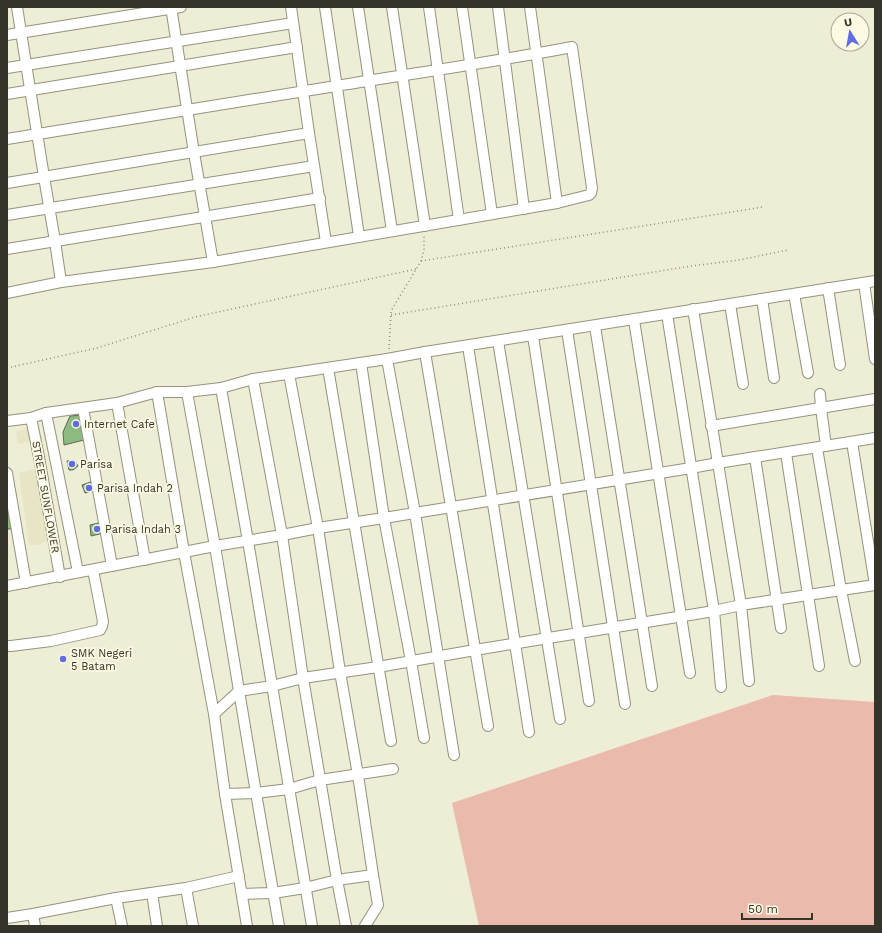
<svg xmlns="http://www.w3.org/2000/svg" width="882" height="933" viewBox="0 0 882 933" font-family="'Work Sans',sans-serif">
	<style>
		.built { fill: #e7e5c5 }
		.green { fill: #eabaad }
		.building { fill: #8dbb7f; stroke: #5a6856 }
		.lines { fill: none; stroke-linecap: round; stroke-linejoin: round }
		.street-casing { stroke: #94937d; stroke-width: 12 }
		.path { stroke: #8d8c7c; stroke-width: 1.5; stroke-dasharray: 1 3; stroke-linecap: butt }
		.street { stroke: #fff; stroke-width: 10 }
		.poi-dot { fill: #616be4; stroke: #fcfae2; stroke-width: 1.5 }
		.labels { text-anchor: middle; stroke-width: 3.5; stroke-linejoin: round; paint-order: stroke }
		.poi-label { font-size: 11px; fill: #35342b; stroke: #fcfae2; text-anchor: start }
		.street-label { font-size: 11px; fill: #35342b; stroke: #fcfae2 }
	</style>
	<rect width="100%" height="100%" fill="#eeedd5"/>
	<!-- built -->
	<g class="built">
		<polygon points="34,426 37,440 18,444 16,432"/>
		<polygon points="41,467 54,537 38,545 29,545 19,473"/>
	</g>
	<!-- green -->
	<polygon class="green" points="773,695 875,702 875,926 479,926 452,803"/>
	<!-- building -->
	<g class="building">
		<polygon points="83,415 88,439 64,445 63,432 70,416"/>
		<polygon points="74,460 78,466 73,470 69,470 67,461"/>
		<polygon points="7,477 16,529 7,529"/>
		<polygon points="93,481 96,490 85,493 82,485"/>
		<polygon points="103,522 104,533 91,536 90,525"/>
	</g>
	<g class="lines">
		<defs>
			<g id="street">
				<polyline points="17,7 44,177 55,241 61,282"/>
				<polyline points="171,7 194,153 213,262"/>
				<polyline points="291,7 309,133 326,242"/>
				<polyline points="325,7 359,236"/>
				<polyline points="358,7 392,231"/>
				<polyline points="392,7 425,226"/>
				<polyline points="429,7 459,220"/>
				<polyline points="462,7 492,214"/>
				<polyline points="498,7 524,209"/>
				<polyline points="530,7 557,203"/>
				<polyline points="7,35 181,7"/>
				<polyline points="7,68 293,23"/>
				<polyline points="7,94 297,47"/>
				<path d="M 7,139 C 117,122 226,103 336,86 C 415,73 494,62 572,47 L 592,188 L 591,193 L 589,195 L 557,203 L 213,262 L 61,282 L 7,293"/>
				<polyline points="7,183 309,133"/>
				<polyline points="7,215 314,166"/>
				<polyline points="7,249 320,198"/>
				<polyline points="864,283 875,359"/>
				<polyline points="828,288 840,365"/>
				<polyline points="794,294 808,373"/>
				<polyline points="762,299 774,378"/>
				<polyline points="730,304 743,384"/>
				<polyline points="693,309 741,605 749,681"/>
				<polyline points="667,314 714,611 721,687"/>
				<polyline points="634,320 690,673"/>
				<polyline points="595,326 652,686"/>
				<polyline points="567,330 625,704"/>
				<polyline points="533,336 589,701"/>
				<polyline points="498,341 560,719"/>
				<polyline points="468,346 529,732"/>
				<polyline points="425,352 488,726"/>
				<polyline points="387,359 415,513 454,755"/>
				<polyline points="361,363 384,518 411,661 424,738"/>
				<polyline points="328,368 391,741"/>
				<polyline points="289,374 318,528 340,672 358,775 373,875 378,905 365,926"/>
				<polyline points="253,379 282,535 303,678 337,880 346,926"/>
				<polyline points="221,388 248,541 312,926"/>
				<polyline points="157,392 184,552 214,714 225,794 247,926"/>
				<polyline points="187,392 215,546 256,793 279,926"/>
				<polyline points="820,394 821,408 826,446"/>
				<polyline points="117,403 145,560"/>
				<polyline points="83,408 112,566"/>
				<polyline points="46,413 78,572"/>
				<polyline points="31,418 39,457 60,577"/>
				<polyline points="7,421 31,418 46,413 117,403 157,392 187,392 221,388 253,379 387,359 425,352 875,281"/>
				<polyline points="711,426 875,399"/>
				<polyline points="852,442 875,585"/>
				<polyline points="817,448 841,590 855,661"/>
				<polyline points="786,453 819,666"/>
				<polyline points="755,457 781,628"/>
				<polyline points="7,473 26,583"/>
				<polyline points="7,586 215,546 282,535 318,528 384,518 691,468 718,463 875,438"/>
				<polyline points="7,646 11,646 51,641 100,630 102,626 103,622 101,611 93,570"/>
				<polyline points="214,714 239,691 272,686 303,678 378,667 475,650 714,611 741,605 875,585"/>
				<polyline points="225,794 256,793 289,789 320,780 393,769"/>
				<polyline points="186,888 193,926"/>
				<polyline points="152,893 157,926"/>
				<polyline points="242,894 273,893 305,888 337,880 373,875"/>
				<polyline points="116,898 122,926"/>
				<polyline points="33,914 35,926"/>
				<polyline points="7,918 33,914 116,898 186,888 239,876"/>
			</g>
		</defs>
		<!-- street casing -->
		<use href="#street" class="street-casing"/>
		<!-- path -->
		<g class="path">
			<polyline points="421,261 763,207"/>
			<polyline points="391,315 691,266 739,260 788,250"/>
			<polyline points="389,349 391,311 421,261 424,250 424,236"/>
			<polyline points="7,368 97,348 195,317 416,269"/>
		</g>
		<!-- street -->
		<use href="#street" class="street"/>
	</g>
	<!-- markers -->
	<g class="poi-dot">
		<circle cx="76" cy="424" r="4"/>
		<circle cx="72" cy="464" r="4"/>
		<circle cx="89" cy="488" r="4"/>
		<circle cx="97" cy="529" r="4"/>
		<circle cx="63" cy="659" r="4"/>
	</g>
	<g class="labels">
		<!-- poi labels -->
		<g class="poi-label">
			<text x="84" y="428">Internet Cafe</text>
			<text x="80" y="468">Parisa</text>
			<text x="97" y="492">Parisa Indah 2</text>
			<text x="105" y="533">Parisa Indah 3</text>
			<text x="71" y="657">SMK Negeri<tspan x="71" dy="13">5 Batam</tspan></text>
		</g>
		<!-- street labels -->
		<g class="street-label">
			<text transform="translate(46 497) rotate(80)" y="4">STREET SUNFLOWER</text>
		</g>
	</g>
	<!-- border -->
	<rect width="882" height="933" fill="none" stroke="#35342b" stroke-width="16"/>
	<!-- north arrow -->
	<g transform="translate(850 32) rotate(349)"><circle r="19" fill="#fcfae2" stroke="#acab99"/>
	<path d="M0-3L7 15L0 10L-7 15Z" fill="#616be4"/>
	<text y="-6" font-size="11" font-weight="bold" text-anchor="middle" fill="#35342b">U</text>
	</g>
	<!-- scale -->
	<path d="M742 913v6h70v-6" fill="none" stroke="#35342b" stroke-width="2"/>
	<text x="748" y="913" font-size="12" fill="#35342b" stroke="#fcfae2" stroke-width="3" paint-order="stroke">50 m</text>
</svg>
